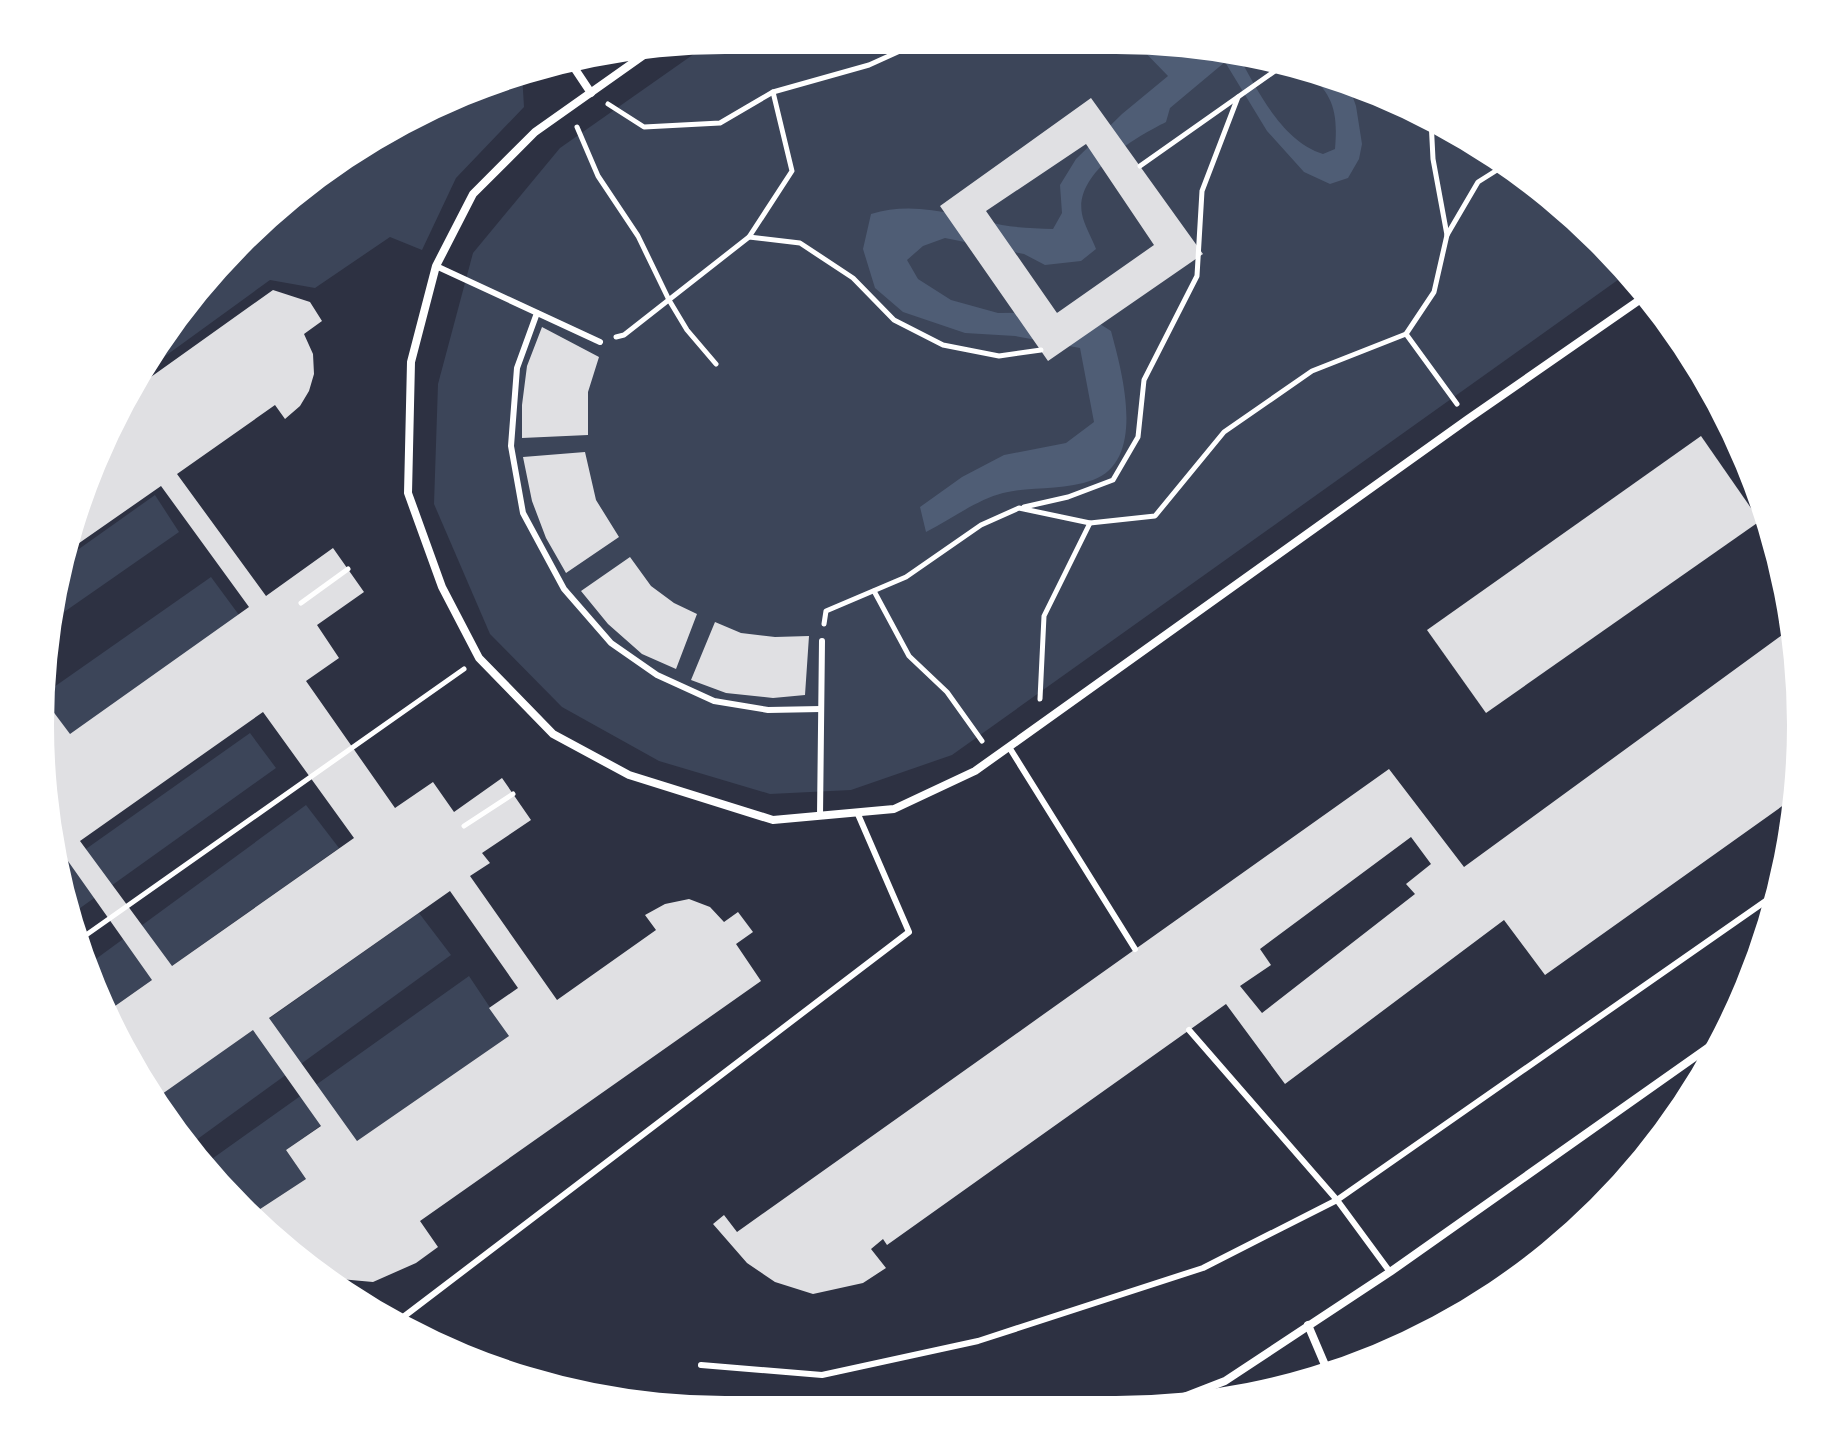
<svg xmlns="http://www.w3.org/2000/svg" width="1841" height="1450" viewBox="0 0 1841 1450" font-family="'Nunito Sans',sans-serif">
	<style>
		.green { fill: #3c4559 }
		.water { fill: #4f5d75 }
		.building { fill: #e0e0e3; fill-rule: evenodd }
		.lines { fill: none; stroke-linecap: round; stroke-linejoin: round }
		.path { stroke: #fff; stroke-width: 5 }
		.service { stroke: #fff; stroke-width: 6 }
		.minor { stroke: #fff; stroke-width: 8 }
	</style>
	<rect width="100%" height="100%" fill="#2d3142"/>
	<!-- green -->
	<g class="green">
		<polygon points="725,40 1160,41 1337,77 1459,132 1567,210 1622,277 952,755 851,790 770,794 659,761 562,707 490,634 434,504 438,384 473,253 560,148 711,42"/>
		<polygon points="522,74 524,107 456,178 422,250 390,237 315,288 270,280 135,378 241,240 383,132"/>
		<polygon points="155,495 179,532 54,619 62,561"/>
		<polygon points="211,577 239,615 44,753 40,725 44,694"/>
		<polygon points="250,733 276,768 69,916 63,902 59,868"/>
		<polygon points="306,805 339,848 108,1011 89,964"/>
		<polygon points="419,913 451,955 188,1146 155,1099"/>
		<polygon points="469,976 509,1036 357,1141 337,1114 286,1150 306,1179 251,1215 210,1176 202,1166"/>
	</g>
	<!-- water -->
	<path class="water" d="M 1134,41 L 1159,41 L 1165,47 L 1239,57 C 1259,93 1282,141 1323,154 L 1335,149 C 1338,112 1334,94 1304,70 L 1347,81 L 1356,106 L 1362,144 L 1359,159 L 1348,178 L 1330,184 L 1304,172 L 1267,131 L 1225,62 L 1170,108 L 1166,122 C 1136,137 1074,173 1082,214 C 1084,225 1092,238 1096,249 L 1081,261 L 1045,265 L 1024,254 L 945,238 L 923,246 L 907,260 L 918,279 L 951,300 L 998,313 L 1081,312 L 1111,331 C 1122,372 1147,460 1093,480 C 1063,491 1032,486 1003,493 C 976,500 950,520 926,532 L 920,507 L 962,477 L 1004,455 L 1066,443 L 1094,422 L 1080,348 L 1015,336 L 965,333 L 903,312 L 875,288 L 863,249 L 871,214 C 915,200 959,216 1002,225 C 1019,228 1036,228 1053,229 L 1062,213 L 1060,185 L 1076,159 L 1122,114 L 1168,76 Z"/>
	<!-- building -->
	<g class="building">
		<path d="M 1091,98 L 1203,254 L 1048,361 L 940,206 ZM 1086,144 L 1154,245 L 1057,313 L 986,211 Z"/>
		<path d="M 273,290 L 310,302 L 322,321 L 304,334 L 313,354 L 314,374 L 309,391 L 300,406 L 285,419 L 275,405 L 177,474 L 266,596 L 333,548 L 364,592 L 317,625 L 339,658 L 306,681 L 395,808 L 433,782 L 454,812 L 502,778 L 531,820 L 482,853 L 490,863 L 470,876 L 557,1000 L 656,930 L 645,915 L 665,904 L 689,899 L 710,907 L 724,922 L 738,912 L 753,932 L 736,944 L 761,981 L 420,1221 L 438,1247 L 416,1263 L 373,1282 L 329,1278 L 318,1274 L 308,1269 L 251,1215 L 306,1179 L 286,1150 L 321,1126 L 253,1030 L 155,1099 L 132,1067 L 108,1011 L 152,980 L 63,854 L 57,858 L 44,753 L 52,747 L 41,731 L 40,725 L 43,698 L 70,734 L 249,607 L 161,486 L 62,555 L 127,394 ZM 263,712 L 354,838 L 172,966 L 80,841 ZM 450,891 L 518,988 L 489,1008 L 509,1036 L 357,1141 L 269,1018 Z"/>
		<polygon points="542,327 599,357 588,392 588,435 522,438 522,405 527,366"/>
		<polygon points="1701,436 1760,521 1486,713 1427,630"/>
		<polygon points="585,452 596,500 619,537 566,573 546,538 532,501 523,457"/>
		<polygon points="630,557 651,586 674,603 697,614 676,669 642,654 608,624 581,591"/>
		<polygon points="715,622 741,633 775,637 809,636 805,695 773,698 726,693 691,680"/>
		<path d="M 1793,627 L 1799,770 L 1795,797 L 1545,975 L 1504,920 L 1285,1084 L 1226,1004 L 887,1245 L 883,1239 L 871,1249 L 886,1268 L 863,1283 L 813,1294 L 775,1282 L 747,1263 L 713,1224 L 724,1215 L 737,1232 L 1389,769 L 1464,867 ZM 1411,837 L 1431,864 L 1406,884 L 1415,894 L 1262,1013 L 1240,986 L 1271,965 L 1260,949 Z"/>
	</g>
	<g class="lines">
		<!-- path -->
		<g class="path">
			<polyline points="608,104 644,127 720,123 773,92 869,65 922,41"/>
			<polyline points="577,127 598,176 638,236 669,300 687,330 716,364"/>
			<polyline points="1140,166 1282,66"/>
			<polyline points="1447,235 1478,182 1505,165"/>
			<polyline points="749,237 800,243 853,278 894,320 943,345 999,356 1041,350"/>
			<polyline points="1406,334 1457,404"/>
			<polyline points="616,337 624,335 749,237 792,171 773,92"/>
			<polyline points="1024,507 1068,497 1113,480 1138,437 1144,380 1197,276 1202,191 1238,97"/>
			<polyline points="874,591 909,656 947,692 982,741"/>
			<polyline points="301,603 348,569"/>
			<polyline points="824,624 826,611 906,577 981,525 1019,508 1090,523 1155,516 1224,432 1312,371 1406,334 1434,292 1447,235 1433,159 1431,120"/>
			<polyline points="1040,699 1044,616 1090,523"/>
			<polyline points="464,826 513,794"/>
			<polyline points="79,940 464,669"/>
		</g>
		<!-- service -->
		<g class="service">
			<polyline points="436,266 600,342"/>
			<polyline points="537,313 517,368 511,446 523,513 564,589 611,643 657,675 714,701 768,710 821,709"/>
			<polyline points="1009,747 1135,949"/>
			<polyline points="820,816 822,641"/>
			<polyline points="1189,1030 1337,1200 1390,1272"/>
			<polyline points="398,1321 909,932 857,812"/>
			<polyline points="701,1365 822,1375 978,1341 1203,1268 1337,1200 1780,891"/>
		</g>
		<!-- minor -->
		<g class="minor">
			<polyline points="651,50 535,132 473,194 436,266 411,362 408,493 442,587 479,658 553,734 629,775 773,820 894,809 975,771 1468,419 1641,299"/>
			<polyline points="569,60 591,93"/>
			<polyline points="1308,1325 1328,1372"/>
			<polyline points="1153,1409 1225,1381 1390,1272 1726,1035"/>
		</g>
	</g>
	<!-- crop -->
	<path d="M0 0H1841V1450H0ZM725 54H1116A671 671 0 0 1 1787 725V725A671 671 0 0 1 1116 1396H725A671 671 0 0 1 54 725V725A671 671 0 0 1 725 54Z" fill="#fff" fill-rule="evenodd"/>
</svg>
